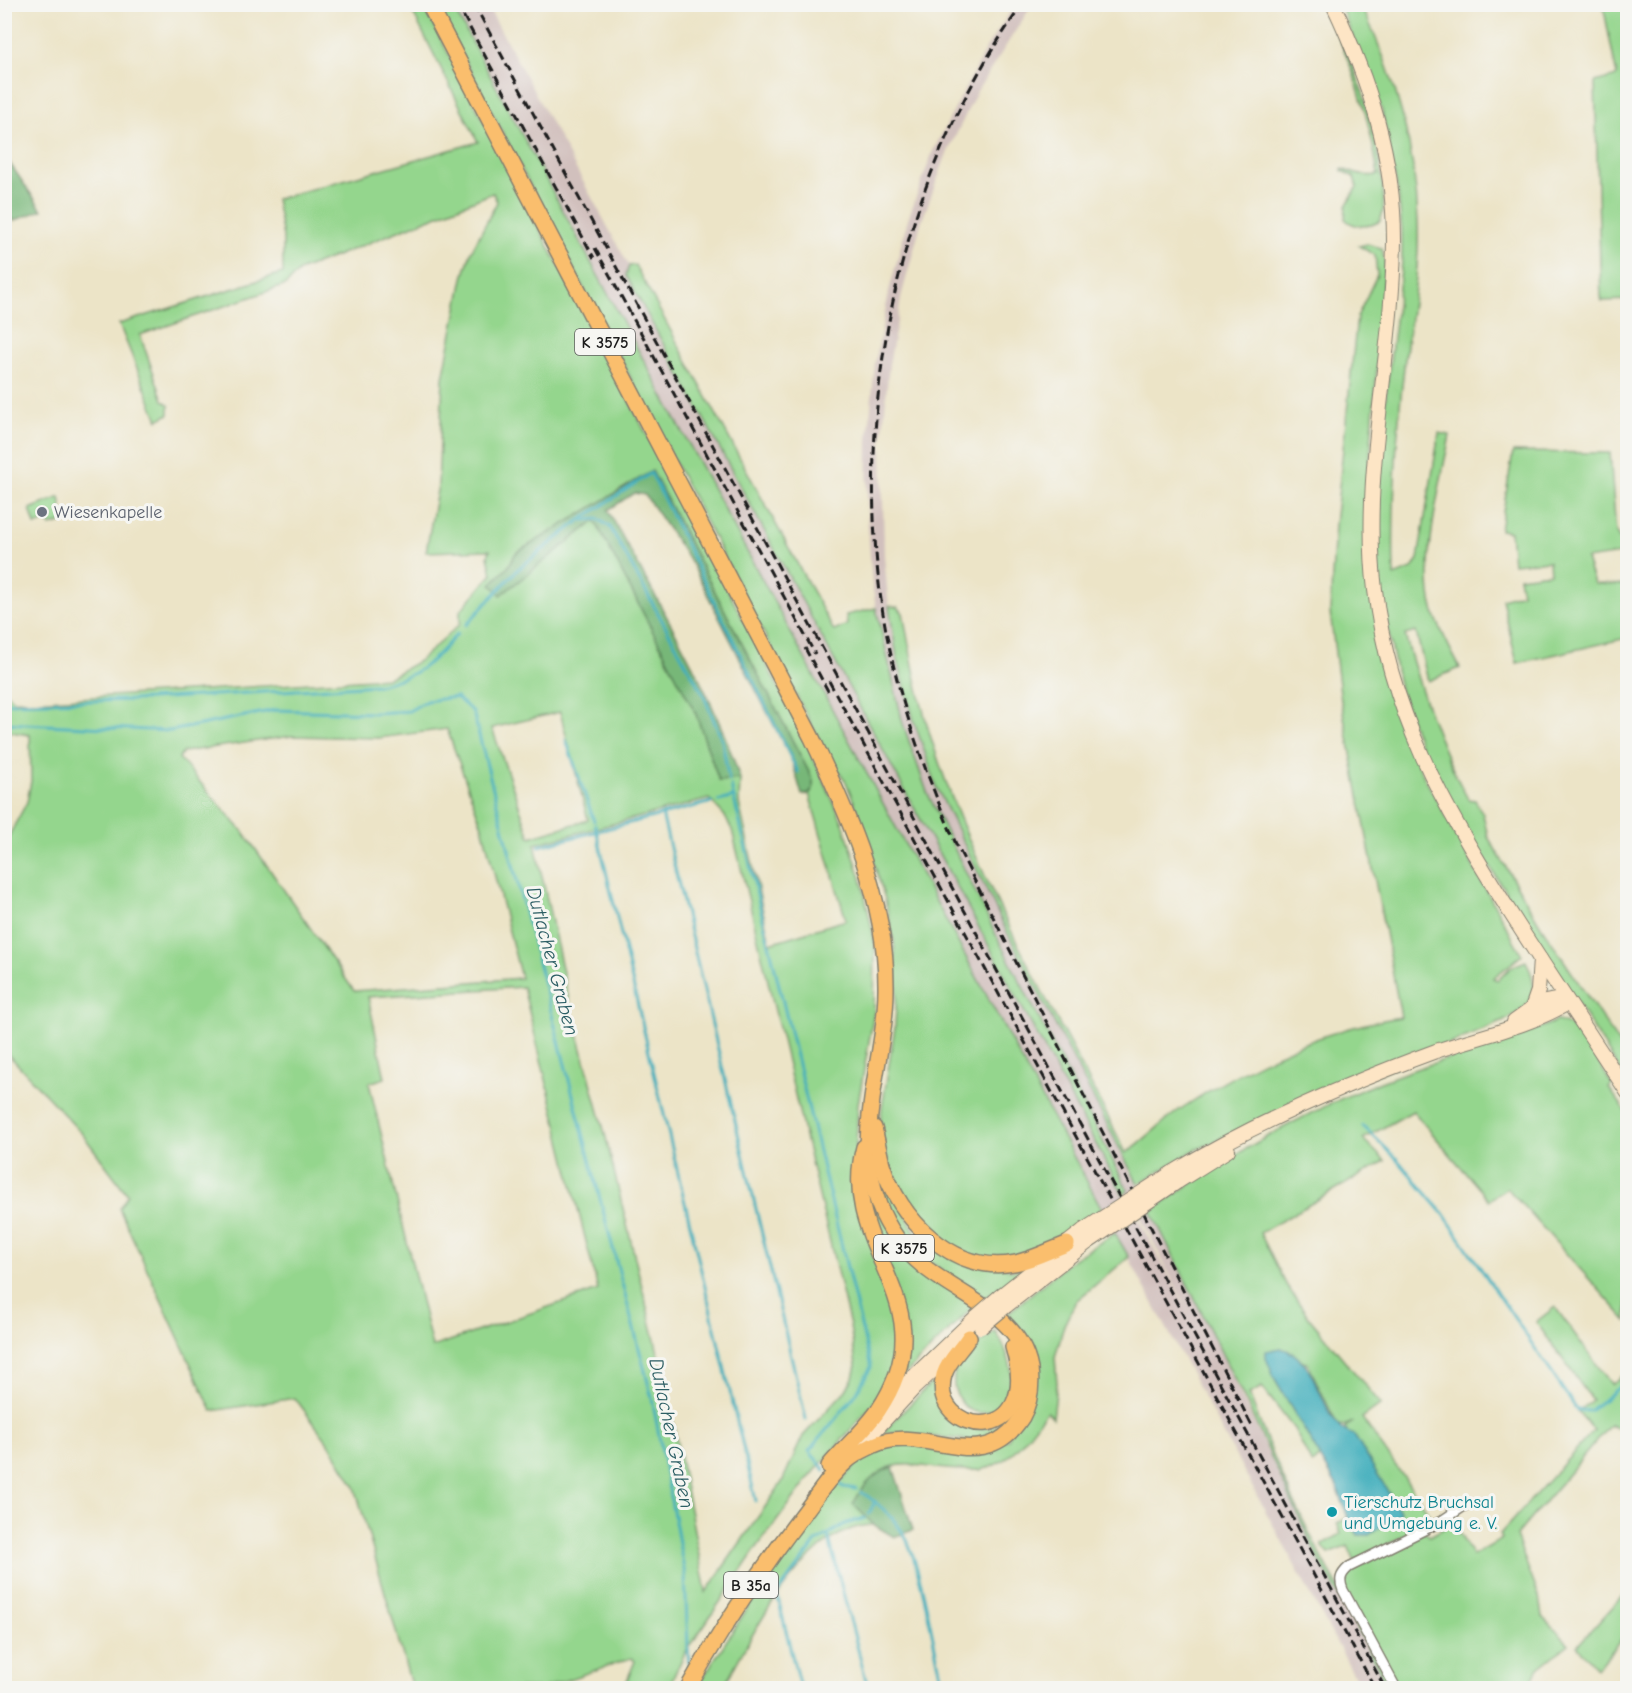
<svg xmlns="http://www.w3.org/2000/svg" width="1632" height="1693" viewBox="0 0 1632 1693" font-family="'Comic Neue',sans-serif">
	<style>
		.industrial { fill: #d1c0bd }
		.green { fill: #94d68d; stroke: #587954; stroke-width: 1.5; fill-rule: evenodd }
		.forest { fill: #77b778; stroke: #4a6a4a; stroke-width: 1.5 }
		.water { fill: #40aebc; stroke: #2e656c; stroke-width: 1.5 }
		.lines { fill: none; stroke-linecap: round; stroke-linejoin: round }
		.stream { stroke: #40aebc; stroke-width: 3 }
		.street-casing { stroke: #848072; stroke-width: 12 }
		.secondary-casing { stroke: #848072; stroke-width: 16 }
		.primary-casing { stroke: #848072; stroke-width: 18 }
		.street { stroke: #fff; stroke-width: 9 }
		.secondary { stroke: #fde5c5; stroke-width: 14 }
		.primary { stroke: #fabe6d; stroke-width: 15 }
		.rail { stroke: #1c1c1c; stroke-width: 3; stroke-dasharray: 9 4.5; stroke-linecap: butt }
		.secondary-bridge-casing { stroke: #848072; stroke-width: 16; stroke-linecap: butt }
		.secondary-bridge { stroke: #fde5c5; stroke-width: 14 }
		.worship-dot { fill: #6b7280; stroke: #f6f6f2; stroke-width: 2 }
		.culture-dot { fill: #0f9aa8; stroke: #f6f6f2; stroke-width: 2 }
		.labels { text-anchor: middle; stroke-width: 6; stroke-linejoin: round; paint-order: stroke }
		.shield { fill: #f6f6f2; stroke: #5d5d5c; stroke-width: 1.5 }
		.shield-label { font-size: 16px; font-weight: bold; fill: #1c1c1c }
		.worship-label { font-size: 18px; fill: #5b616d; stroke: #f6f6f2; text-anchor: start }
		.culture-label { font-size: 18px; fill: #0d838f; stroke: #f6f6f2; text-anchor: start }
		.water-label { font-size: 20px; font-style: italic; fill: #2c5e64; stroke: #f6f6f2 }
	</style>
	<rect width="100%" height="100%" fill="#f6f6f2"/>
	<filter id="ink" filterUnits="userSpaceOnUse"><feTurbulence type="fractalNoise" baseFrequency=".0167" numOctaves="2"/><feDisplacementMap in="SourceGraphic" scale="12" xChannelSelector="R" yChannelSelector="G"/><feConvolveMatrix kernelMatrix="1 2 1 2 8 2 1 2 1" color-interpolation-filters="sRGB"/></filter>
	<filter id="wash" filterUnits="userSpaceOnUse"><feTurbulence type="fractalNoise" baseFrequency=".008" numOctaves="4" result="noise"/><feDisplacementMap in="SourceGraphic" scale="24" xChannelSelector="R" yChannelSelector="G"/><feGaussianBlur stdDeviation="1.35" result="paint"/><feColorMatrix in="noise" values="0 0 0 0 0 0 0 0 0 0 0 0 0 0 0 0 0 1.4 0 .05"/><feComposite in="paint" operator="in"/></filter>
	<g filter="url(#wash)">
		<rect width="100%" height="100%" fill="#ece4c7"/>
		<!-- industrial -->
		<polygon class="industrial" points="452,5 487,5 629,266 626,275 1191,1316 997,937 927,792 903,724 886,659 872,585 867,513 868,440 875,363 889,291 908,219 933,151 985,50 1015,5 1032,5 977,91 946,156 921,223 902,294 889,365 882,441 884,555 890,619 897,657 914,721 937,788 962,841 1195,1298 1316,1554 1389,1688 1361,1688"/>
		<!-- green -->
		<g class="green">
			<path d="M 409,5 L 423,5 L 799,727 L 843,823 L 861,878 L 875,943 L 874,1013 L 858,1104 L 854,1187 L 899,1324 L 891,1372 L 877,1399 L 809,1478 L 758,1546 L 684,1655 L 668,1688 L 624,1688 L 635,1661 L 631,1658 L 543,1688 L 412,1688 L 355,1487 L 330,1445 L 295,1398 L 212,1411 L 119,1208 L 128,1195 L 83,1135 L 5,1051 L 5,843 L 27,802 L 31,781 L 30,735 L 5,731 L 4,690 L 13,700 L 33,701 L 388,678 L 419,661 L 460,624 L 460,611 L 492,574 L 488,556 L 490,550 L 426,552 L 438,485 L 443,378 L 463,278 L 471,252 L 497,202 L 493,193 L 299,271 L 286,285 L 140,335 L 163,400 L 169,405 L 169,414 L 158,420 L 119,324 L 283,273 L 283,237 L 276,199 L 478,142 ZM 652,471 L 813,780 L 813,789 L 809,794 L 846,920 L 770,943 L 739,803 L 740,779 L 719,781 L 696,714 L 595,521 L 501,594 L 492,585 L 508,567 L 516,553 ZM 560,712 L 588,820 L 530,837 L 492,728 ZM 447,729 L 482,826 L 521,978 L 354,991 L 245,834 L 179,758 L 183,752 L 292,736 L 378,738 ZM 709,799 L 724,815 L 732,830 L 850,1326 L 856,1365 L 853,1378 L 846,1390 L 803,1436 L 781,1484 L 706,1592 L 666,1386 L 605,1134 L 570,1005 L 535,844 ZM 523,987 L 598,1290 L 432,1347 L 369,1083 L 385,1078 L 368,997 Z"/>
			<polygon points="436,5 452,5 1102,1209 1043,1250 1011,1260 966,1254 922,1226 893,1180 882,1140 880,1121 895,1027 897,987 894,941 885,899 860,817 846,782 829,758"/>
			<path d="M 1324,5 L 1327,5 C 1354,65 1375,113 1382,180 C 1383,194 1386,208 1380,221 C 1369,228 1354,228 1345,219 L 1346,206 L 1357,187 L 1354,177 L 1342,171 L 1342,169 C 1358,174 1360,177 1378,175 C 1369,112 1351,61 1324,5 Z"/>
			<path d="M 1340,5 L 1361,5 C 1394,73 1416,147 1418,223 C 1420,271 1410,320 1404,367 C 1396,437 1392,505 1394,576 L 1412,569 L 1418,559 L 1439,433 L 1450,435 C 1441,481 1420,563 1433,609 C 1439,629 1450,648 1460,668 L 1428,681 L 1416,632 L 1405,635 C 1421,692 1439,746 1468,799 L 1475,800 L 1483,814 L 1488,837 L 1541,926 L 1627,1056 L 1627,1081 L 1459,819 L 1423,753 L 1400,690 L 1377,573 L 1376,504 L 1383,421 L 1402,262 L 1402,230 L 1398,193 L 1382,111 Z"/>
			<polygon points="1603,5 1627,5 1628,300 1601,301 1595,82 1617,76"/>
			<path d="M 1367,244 L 1382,248 L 1385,263 L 1367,496 L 1387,680 L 1405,733 L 1424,777 L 1522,955 L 1493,978 L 1498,980 L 1511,967 L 1526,961 C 1542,993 1532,1007 1502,1022 L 1193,1151 L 1138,1184 L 1007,932 L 937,788 L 914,721 L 897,657 L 889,606 L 898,607 L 903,613 C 911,656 919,700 932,741 C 978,886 1059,1018 1126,1153 C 1145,1140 1161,1123 1179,1110 C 1246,1065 1322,1029 1401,1017 L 1341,701 L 1330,612 L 1335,525 L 1357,317 L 1377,275 L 1375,255 L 1359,246 Z"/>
			<polygon points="635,265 834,631 847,625 846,615 876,608 903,724 927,792 997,937 1128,1190 1123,1194 626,275 629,266"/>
			<polygon points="1513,452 1610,453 1616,533 1627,553 1586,559 1594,584 1627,585 1627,638 1517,663 1502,599 1522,593 1519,577 1550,573 1549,561 1513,564 1510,532 1500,530"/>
			<polygon points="60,497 64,522 50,526 48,521 35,525 30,509"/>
			<path d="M 1556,1021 C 1578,1021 1601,1067 1612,1085 L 1609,1088 L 1627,1113 L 1627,1321 L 1507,1188 L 1489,1200 L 1413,1111 L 1363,1139 L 1385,1161 L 1260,1233 L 1287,1286 L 1310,1319 L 1381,1404 L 1362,1418 L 1430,1514 L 1424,1519 L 1426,1524 L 1355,1562 L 1348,1546 L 1328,1554 L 1322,1545 L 1341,1534 L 1337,1523 L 1348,1518 L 1358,1535 L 1348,1434 L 1345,1427 L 1353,1422 L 1341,1427 L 1336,1422 L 1308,1364 L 1281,1348 L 1275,1380 L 1321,1457 L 1312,1464 L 1294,1429 L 1262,1387 L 1249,1394 C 1274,1461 1303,1526 1339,1588 L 1350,1570 L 1424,1532 L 1430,1536 L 1453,1523 L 1473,1556 L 1502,1539 L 1500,1534 L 1594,1430 L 1578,1412 L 1592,1400 L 1536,1322 L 1555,1307 L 1611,1384 L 1627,1373 L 1627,1389 L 1618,1397 L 1627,1409 L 1627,1432 L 1610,1425 L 1516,1536 L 1539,1597 L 1542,1616 L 1569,1644 L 1539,1668 L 1527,1688 L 1389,1688 L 1316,1554 L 1245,1400 L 1151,1211 C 1232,1154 1315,1104 1410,1071 C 1459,1054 1509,1042 1556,1021 Z"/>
			<path d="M 876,1156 L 915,1232 L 1011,1270 L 1025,1269 L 986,1298 C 941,1272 893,1242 879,1188 C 877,1178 877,1166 876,1156 Z"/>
			<polygon points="863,1171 874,1207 973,1307 903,1376 905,1361 873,1231"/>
			<path d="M 1115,1233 L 1129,1257 L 1076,1301 L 1064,1325 L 1055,1357 L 1057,1384 L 1053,1418 L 1047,1411 C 1029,1433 1013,1462 984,1469 C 978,1471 971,1470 965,1470 C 912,1470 886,1445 854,1504 L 874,1525 C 807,1524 751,1637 723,1688 L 696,1688 L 785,1550 L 813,1513 L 856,1464 L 876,1450 L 894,1444 L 1008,1440 C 1030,1387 1054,1362 1007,1314 L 1072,1260 Z"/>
			<path d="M 995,1331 C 1010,1352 1026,1399 991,1411 C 964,1421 945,1387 958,1365 C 967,1351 982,1342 995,1331 Z"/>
			<path d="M 931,1383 L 935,1386 C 942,1424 963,1434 999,1426 L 1000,1432 L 971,1440 L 883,1432 Z"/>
			<polygon points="1627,1591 1627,1633 1597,1668 1577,1646"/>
		</g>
		<!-- forest -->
		<g class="forest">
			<polygon points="4,155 42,210 13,221 5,211"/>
			<path d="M 652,471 L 813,780 L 813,789 L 809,794 L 802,795 L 792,761 L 692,564 L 645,495 L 634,493 L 608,510 C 655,599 710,683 740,779 L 719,781 L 696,714 L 595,521 L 501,595 L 491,584 L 508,567 L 516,553 Z"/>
			<path d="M 893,1467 L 913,1530 L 894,1537 L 874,1525 L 853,1504 C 863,1486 874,1472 893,1467 Z"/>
		</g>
		<!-- water -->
		<path class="water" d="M 1281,1348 C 1324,1360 1318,1425 1354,1435 L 1401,1513 L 1369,1535 L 1358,1535 L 1348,1518 L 1337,1486 L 1275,1380 L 1266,1358 L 1266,1351 Z"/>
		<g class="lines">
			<!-- stream -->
			<g class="stream">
				<polyline points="582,520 598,519 610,527 703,694 722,740 729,781"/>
				<polyline points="466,625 517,570 579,521 651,473 798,772"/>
				<path d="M 4,703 L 134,700 L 378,685 C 420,676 429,665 457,634"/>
				<polyline points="4,723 170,731 275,710 374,713 409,711 426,701 456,697 473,712 652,1398 685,1575 689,1672"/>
				<polyline points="566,740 594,821"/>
				<polyline points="731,786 871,1367 856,1394 809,1451 825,1470"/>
				<polyline points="719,801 734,797"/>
				<polyline points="662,814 806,1419"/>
				<polyline points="595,825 756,1501"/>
				<polyline points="539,846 712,802"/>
				<polyline points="1363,1126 1396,1158 1443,1213 1577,1410 1590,1411 1628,1380"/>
				<polyline points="836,1481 843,1487 856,1489"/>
				<path d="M 861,1492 C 882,1505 903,1526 911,1550 C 926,1592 933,1644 944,1688"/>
				<polyline points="869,1514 875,1501"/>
				<polyline points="828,1535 868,1688"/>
				<polyline points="800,1688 777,1594 816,1542 845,1524 865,1518"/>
			</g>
		</g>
	</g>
	<g filter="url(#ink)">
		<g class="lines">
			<defs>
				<path id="street" d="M 1396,1688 L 1343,1590 C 1339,1580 1340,1575 1349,1567 L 1440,1522 L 1467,1504"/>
				<g id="secondary">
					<path d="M 1333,4 C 1369,80 1394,156 1394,240 C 1393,358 1361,473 1375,590 C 1389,711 1443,805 1506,906 C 1546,969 1587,1030 1628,1093"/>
					<polyline points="1532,1008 1538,991 1540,959"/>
					<polyline points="1514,1022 1540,1003 1565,998"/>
					<path d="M 1172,1173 C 1254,1123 1346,1084 1436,1051 C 1480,1036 1528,1027 1568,1003"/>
					<polyline points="1177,1182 1228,1150"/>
					<polyline points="999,1297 1084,1230"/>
					<polyline points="1006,1306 1088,1242"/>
					<polyline points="882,1407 976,1317"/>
					<polyline points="853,1454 914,1388 955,1350"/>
				</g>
				<g id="primary">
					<path d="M 429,4 L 812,738 C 848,814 886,898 886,985 C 887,1059 851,1132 879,1205 C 888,1229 902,1248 922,1265 C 960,1297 1020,1314 1030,1369 C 1032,1385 1030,1403 1022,1417 C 982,1480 925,1422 874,1445 C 866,1449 854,1454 847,1461 C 831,1474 817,1496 804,1513 C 761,1569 722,1627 688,1688"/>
					<path d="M 874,1128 C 877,1140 879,1152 882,1164 C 899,1219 953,1275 1015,1263 C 1034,1259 1050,1250 1067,1244"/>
					<path d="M 969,1337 C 961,1350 948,1361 944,1375 C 927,1437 1045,1451 1013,1347"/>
					<path d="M 829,1466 C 844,1448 864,1431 878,1411 C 952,1301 836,1252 864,1147"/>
				</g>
			</defs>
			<!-- street casing -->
			<use href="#street" class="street-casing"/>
			<!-- secondary casing -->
			<use href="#secondary" class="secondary-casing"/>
			<!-- primary casing -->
			<use href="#primary" class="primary-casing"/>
			<!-- street -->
			<use href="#street" class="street"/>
			<!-- secondary -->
			<use href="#secondary" class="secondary"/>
			<!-- primary -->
			<use href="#primary" class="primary"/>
			<!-- rail -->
			<g class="rail">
				<polyline points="457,4 594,258"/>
				<polyline points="474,4 1385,1688"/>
				<path d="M 1023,4 C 904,167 856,385 879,584 C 889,675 920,761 956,844 L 1253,1428"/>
				<polyline points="595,248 815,654"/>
				<polyline points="805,648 828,691"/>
				<polyline points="829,681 1375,1688"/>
			</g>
			<defs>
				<g id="secondary-bridge">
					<polyline points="1084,1230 1172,1173"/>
					<polyline points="1088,1242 1177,1182"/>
					<polyline points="976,1317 999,1297"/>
					<polyline points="981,1327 1006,1306"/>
				</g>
			</defs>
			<!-- secondary-bridge casing -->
			<use href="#secondary-bridge" class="secondary-bridge-casing"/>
			<!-- secondary-bridge -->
			<use href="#secondary-bridge" class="secondary-bridge"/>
		</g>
	</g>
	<!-- markers -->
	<circle class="worship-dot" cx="42" cy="512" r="6"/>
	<circle class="culture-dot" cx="1332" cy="1512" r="6"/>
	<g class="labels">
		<!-- shield labels -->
		<g class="shield">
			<rect x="575" y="329" width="60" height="26" rx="4.5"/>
			<rect x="874" y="1235" width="60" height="26" rx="4.5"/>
			<rect x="724" y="1572" width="54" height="26" rx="4.5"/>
		</g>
		<g class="shield-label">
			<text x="605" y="348">K 3575</text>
			<text x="904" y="1254">K 3575</text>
			<text x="751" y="1591">B 35a</text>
		</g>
		<!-- worship labels -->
		<g class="worship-label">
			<text x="54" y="518">Wiesenkapelle</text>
		</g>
		<!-- culture labels -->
		<g class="culture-label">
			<text x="1344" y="1508">Tierschutz Bruchsal<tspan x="1344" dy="21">und Umgebung e. V.</tspan></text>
		</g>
		<!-- water labels -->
		<g class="water-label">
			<text transform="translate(553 961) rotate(75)" y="7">Dutlacher Graben</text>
			<text transform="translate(672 1433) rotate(78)" y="7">Dutlacher Graben</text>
		</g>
	</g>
	<!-- margin -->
	<rect width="1632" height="1693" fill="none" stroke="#f6f6f2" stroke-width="24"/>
</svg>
